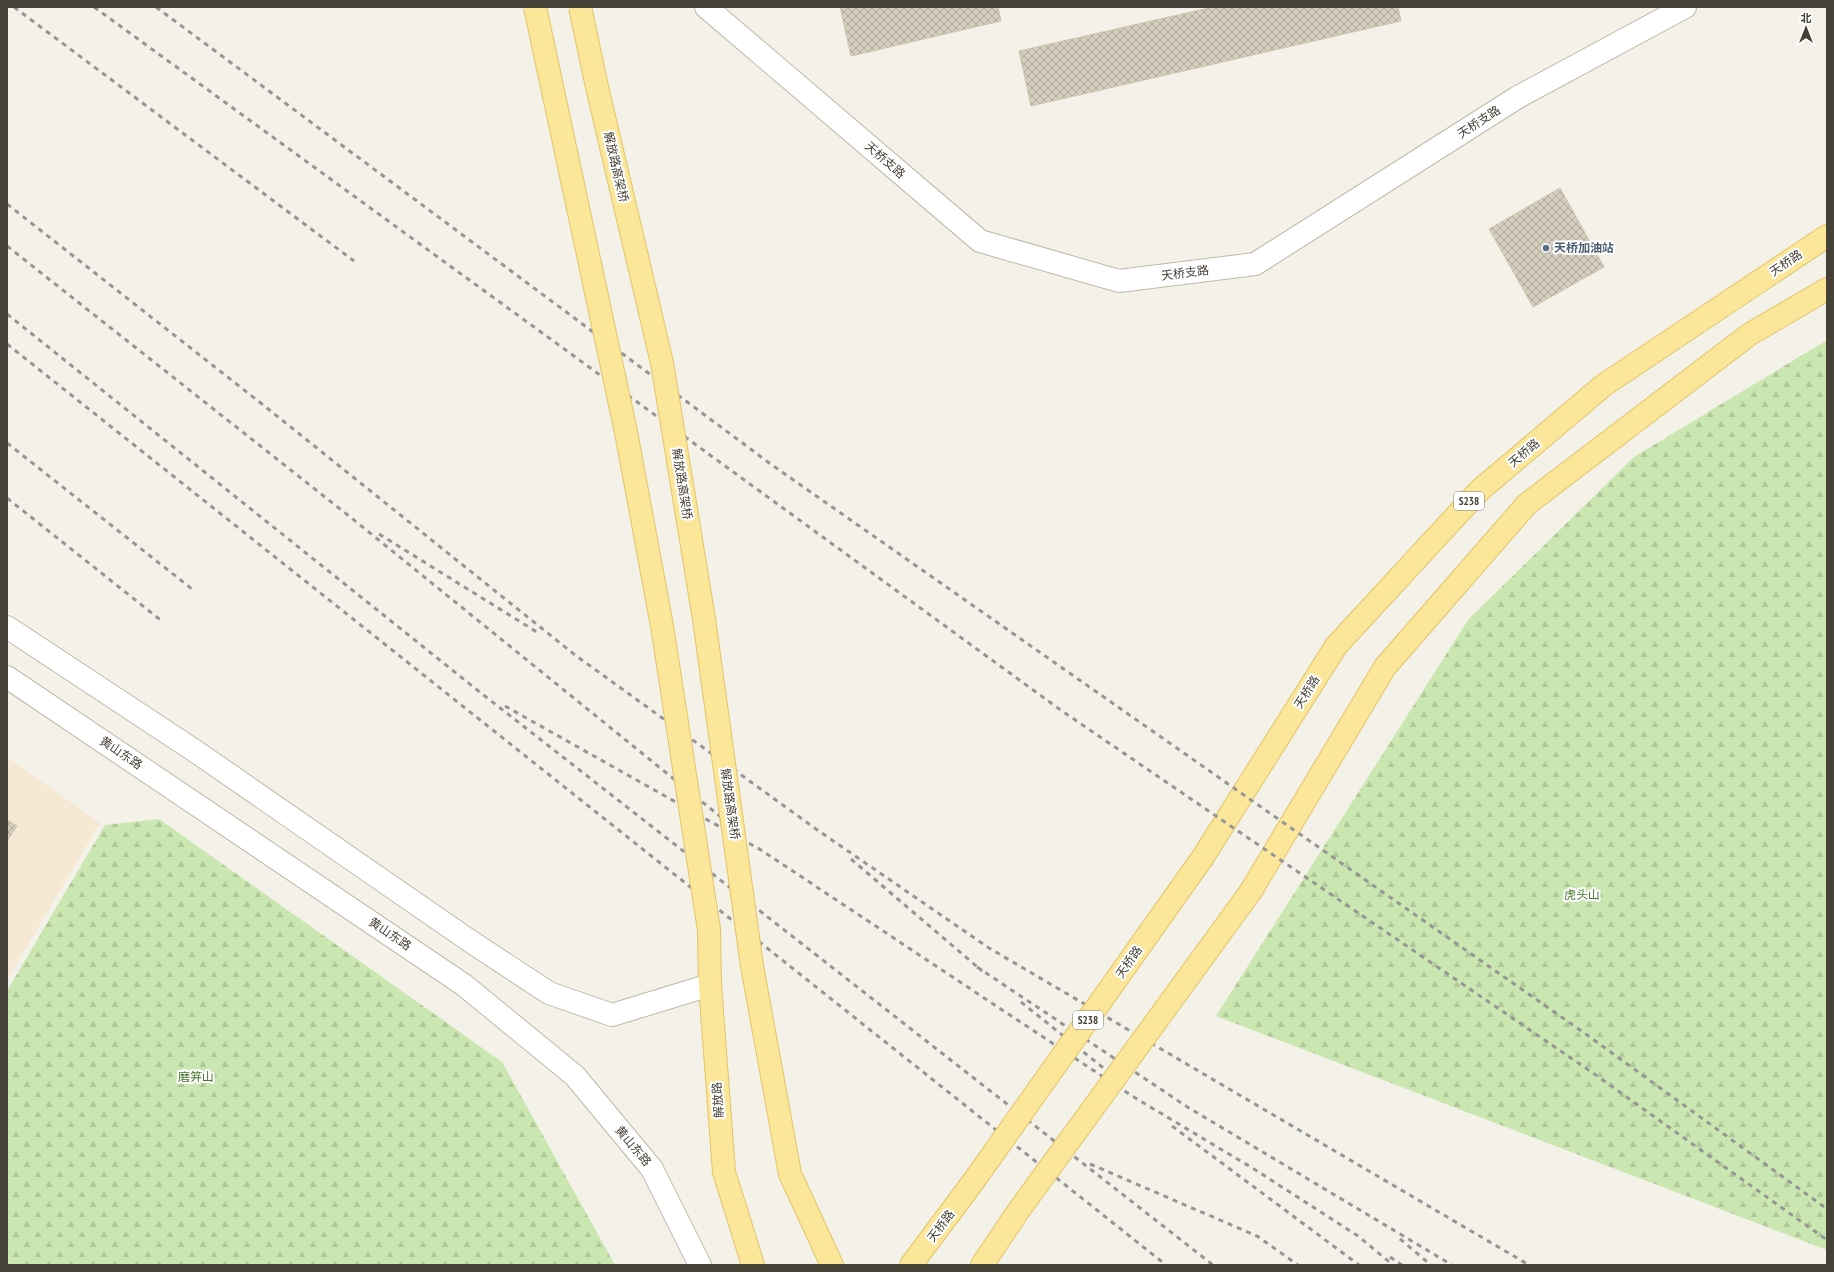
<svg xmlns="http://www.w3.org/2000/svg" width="1834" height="1272" viewBox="0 0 1834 1272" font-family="'PT Sans Narrow','Noto Sans SC',sans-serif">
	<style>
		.commercial { fill: #f5e9d3 }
		.forest { fill: url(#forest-firs) }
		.building { fill: url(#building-cross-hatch); stroke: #cfc6b1 }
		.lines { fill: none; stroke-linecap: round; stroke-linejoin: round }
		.minor-casing { stroke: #bfb9aa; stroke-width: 24 }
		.tertiary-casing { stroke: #bfb9aa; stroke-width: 24 }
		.primary-casing { stroke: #e1c568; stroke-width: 24 }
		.minor { stroke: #fff; stroke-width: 22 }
		.tertiary { stroke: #fff; stroke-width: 22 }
		.primary { stroke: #fbe699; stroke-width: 22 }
		.rail { stroke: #969696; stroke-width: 3; stroke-dasharray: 5 5; stroke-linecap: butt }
		.primary-bridge-casing { stroke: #e1c568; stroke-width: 24; stroke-linecap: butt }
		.primary-bridge { stroke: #fbe699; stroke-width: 22 }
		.service-dot { fill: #5c6f8a; stroke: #fff; stroke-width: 1.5 }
		.labels { text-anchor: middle; stroke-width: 4; stroke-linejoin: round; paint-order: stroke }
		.shield { fill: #fff; stroke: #7e7a73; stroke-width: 1 }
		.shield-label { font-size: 11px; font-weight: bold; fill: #464137 }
		.street-label { font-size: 12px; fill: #464137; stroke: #fff }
		.service-label { font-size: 12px; font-weight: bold; fill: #4e5e75; stroke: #fff; text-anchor: start }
		.park-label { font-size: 12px; fill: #43772b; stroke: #fff }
	</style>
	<defs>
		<pattern id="forest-firs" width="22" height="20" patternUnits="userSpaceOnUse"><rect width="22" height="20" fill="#cbe7b1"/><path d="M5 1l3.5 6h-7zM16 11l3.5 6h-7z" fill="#b0c799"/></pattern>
		<pattern id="building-cross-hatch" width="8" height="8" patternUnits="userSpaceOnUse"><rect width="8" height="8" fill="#d5cdbd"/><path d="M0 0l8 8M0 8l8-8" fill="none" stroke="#afa89a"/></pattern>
	</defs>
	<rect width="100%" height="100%" fill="#f3f1e8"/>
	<!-- commercial -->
	<polygon class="commercial" points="7,757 100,823 7,979"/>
	<!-- forest -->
	<g class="forest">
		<polygon points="1827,340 1827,1250 1216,1016 1468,620 1634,457"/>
		<polygon points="159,819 502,1062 615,1265 7,1265 7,991 105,825"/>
	</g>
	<!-- building -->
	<g class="building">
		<polygon points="840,7 998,7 1001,21 851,56"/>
		<polygon points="1213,7 1398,7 1401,21 1031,106 1019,51"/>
		<polygon points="1560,188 1604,267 1533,307 1489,229"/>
		<polygon points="7,820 17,826 7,841"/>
	</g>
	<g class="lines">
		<defs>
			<polyline id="minor" points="706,7 980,241 1119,281 1255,264 1518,97 1685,7"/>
			<g id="tertiary">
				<polyline points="7,627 195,751 470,941 549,993 612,1015 710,985"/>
				<polyline points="7,677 464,985 575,1076 652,1169 700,1265"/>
			</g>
			<g id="primary">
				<polyline points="1203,857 1336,646 1480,490 1604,385 1827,236"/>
				<polyline points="1251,891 1385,667 1527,504 1750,334 1827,289"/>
				<polyline points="709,930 710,985 724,1172 753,1265"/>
				<polyline points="752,966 790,1174 832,1265"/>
				<polyline points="911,1265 973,1182"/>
				<polyline points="982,1265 1019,1210"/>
			</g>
		</defs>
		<!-- minor casing -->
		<use href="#minor" class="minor-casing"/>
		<!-- tertiary casing -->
		<use href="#tertiary" class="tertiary-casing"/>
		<!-- primary casing -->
		<use href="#primary" class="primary-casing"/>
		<!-- minor -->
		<use href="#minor" class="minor"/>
		<!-- tertiary -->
		<use href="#tertiary" class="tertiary"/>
		<!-- primary -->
		<use href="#primary" class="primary"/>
		<!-- rail -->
		<g class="rail">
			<polyline points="14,7 354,261"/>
			<polyline points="94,7 1062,711 1593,1073 1827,1240"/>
			<polyline points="156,7 772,465 1590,1037 1827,1209"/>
			<polyline points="7,204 262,404 575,655 816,829 989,948 1529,1265"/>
			<polyline points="7,246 349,516 743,835"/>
			<polyline points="7,314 481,693 1213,1265"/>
			<polyline points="7,344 1166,1265"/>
			<polyline points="7,443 192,589"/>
			<polyline points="7,498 163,622"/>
			<polyline points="379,534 540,634"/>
			<polyline points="505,706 761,850 1132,1096 1254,1169 1358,1236 1393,1265"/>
			<polyline points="851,859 982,971"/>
			<polyline points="977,967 1189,1108 1452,1265"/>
			<polyline points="1021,1002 1121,1082"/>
			<polyline points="1172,1126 1359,1265"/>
			<polyline points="1090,1164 1257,1236 1298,1265"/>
			<polyline points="1400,1239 1431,1265"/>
			<polyline points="1390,1257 1402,1265"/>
		</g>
		<defs>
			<g id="primary-bridge">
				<polyline points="535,7 626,432 662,626 709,930"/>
				<polyline points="580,7 597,87 662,363 704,619 752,966"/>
				<polyline points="973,1182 1203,857"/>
				<polyline points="1019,1210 1251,891"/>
			</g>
		</defs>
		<!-- primary-bridge casing -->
		<use href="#primary-bridge" class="primary-bridge-casing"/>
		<!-- primary-bridge -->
		<use href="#primary-bridge" class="primary-bridge"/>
	</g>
	<!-- markers -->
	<circle class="service-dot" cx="1546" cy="248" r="4"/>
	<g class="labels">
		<!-- shield labels -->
		<g class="shield">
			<rect x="1454" y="492" width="30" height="18" rx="3"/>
			<rect x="1073" y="1011" width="30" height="18" rx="3"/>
		</g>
		<g class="shield-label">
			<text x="1469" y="505">S238</text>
			<text x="1088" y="1024">S238</text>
		</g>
		<!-- street labels -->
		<g class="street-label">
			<text transform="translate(1479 122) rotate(-33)" y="4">天桥支路</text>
			<text transform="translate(885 160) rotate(41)" y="4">天桥支路</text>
			<text transform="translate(616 167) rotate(77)" y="4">解放路高架桥</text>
			<text transform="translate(1786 263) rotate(-34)" y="4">天桥路</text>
			<text transform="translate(1185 273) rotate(-7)" y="4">天桥支路</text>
			<text transform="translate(1524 453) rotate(-40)" y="4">天桥路</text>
			<text transform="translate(682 484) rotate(81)" y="4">解放路高架桥</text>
			<text transform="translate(1307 692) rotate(-58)" y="4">天桥路</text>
			<text transform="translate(121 753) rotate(34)" y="4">黄山东路</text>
			<text transform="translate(730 804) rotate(82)" y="4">解放路高架桥</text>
			<text transform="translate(390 934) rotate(34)" y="4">黄山东路</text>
			<text transform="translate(1129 962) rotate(-55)" y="4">天桥路</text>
			<text transform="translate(718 1100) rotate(-94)" y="4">解放路</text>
			<text transform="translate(633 1146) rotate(50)" y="4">黄山东路</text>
			<text transform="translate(941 1226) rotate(-53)" y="4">天桥路</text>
		</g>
		<!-- service labels -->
		<g class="service-label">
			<text x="1554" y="252">天桥加油站</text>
		</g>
		<!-- park labels -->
		<g class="park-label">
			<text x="1582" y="899">虎头山</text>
			<text x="196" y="1081">磨笄山</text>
		</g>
	</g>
	<!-- border -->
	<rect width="1834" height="1272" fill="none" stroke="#464137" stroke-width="16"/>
	<!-- north arrow -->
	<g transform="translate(1806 28)" stroke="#ffffff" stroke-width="3" paint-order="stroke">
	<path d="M0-3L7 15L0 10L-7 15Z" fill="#464137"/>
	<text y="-6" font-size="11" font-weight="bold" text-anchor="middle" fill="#464137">北</text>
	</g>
</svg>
